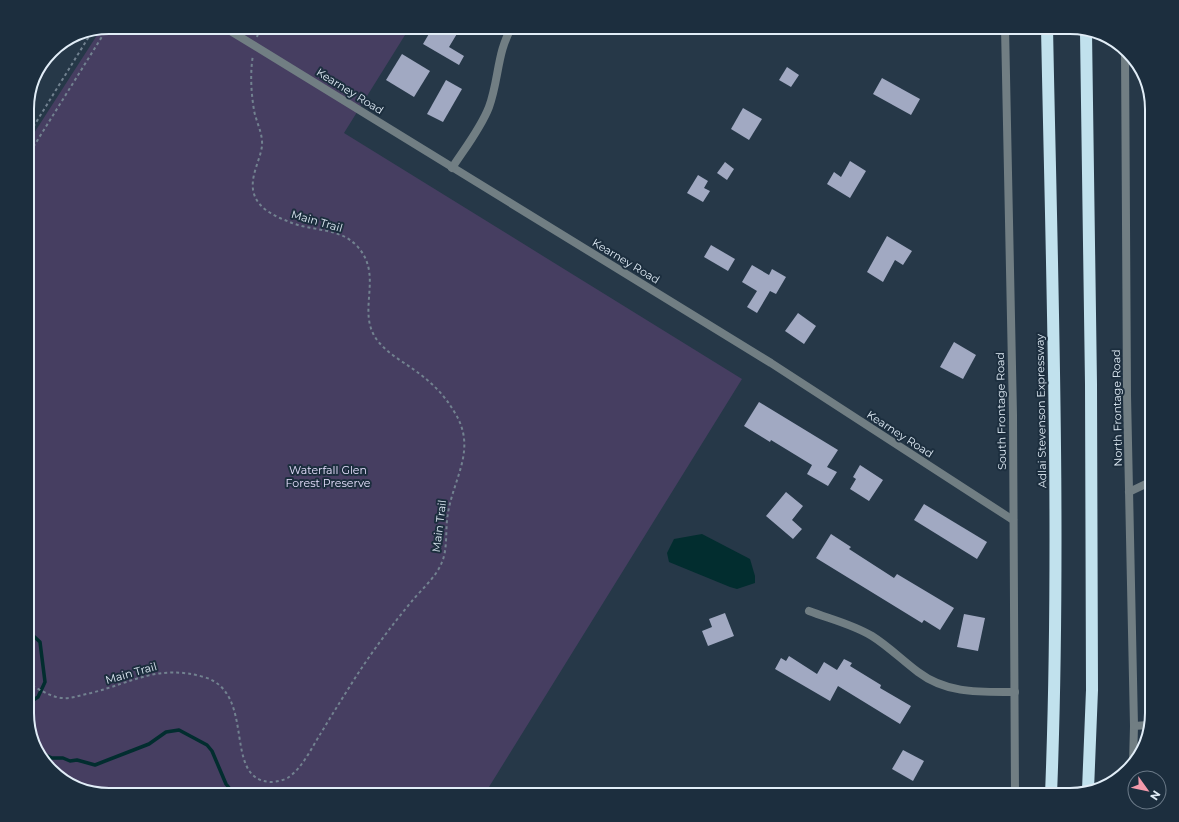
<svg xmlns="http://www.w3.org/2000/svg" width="1179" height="822" viewBox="0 0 1179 822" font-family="Montserrat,sans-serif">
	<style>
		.green { fill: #463e61 }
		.water { fill: #022d2f }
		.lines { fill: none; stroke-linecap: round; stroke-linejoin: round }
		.stream { stroke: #022d2f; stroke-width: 3.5 }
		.building { fill: #a1a9c2 }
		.path { stroke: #728290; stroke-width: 2; stroke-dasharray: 3 3; stroke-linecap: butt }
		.minor { stroke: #717e83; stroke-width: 8 }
		.tertiary { stroke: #717e83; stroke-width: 8 }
		.motorway { stroke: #c1e1ed; stroke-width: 12 }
		.labels { text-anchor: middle; stroke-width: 4; stroke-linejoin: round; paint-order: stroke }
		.street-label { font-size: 11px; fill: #e1edf7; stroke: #1c2e3e }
		.park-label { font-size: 11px; fill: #e5dffd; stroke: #1c2e3e }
		.rim { fill: none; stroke: #e1edf7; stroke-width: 2 }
	</style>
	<rect width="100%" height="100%" fill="#263848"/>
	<!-- green -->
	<g class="green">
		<polygon points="109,27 410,27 344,133 742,379 484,795 109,795 63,781 38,754 27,718 27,144 101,29"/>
		<path d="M 62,44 L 28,100 C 34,77 41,58 62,44 Z"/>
	</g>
	<!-- water -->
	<polygon class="water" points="702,534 750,559 755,576 755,583 737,589 730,587 669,562 667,553 674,539"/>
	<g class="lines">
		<!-- stream -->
		<g class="stream">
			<polyline points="27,630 40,642 45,682 38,697 27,704"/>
			<polyline points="37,751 52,758 63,758 70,761 77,760 95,765 149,744 166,732 179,730 207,745 212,751 226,784 235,795"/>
		</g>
	</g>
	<!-- building -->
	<g class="building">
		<polygon points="433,27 461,27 449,47 464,56 459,65 423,44"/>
		<polygon points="402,54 430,71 414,97 386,80"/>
		<polygon points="787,67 799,75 791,87 779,80"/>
		<polygon points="882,78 920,99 911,115 873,94"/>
		<polygon points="446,80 462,89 443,122 427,114"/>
		<polygon points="743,108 762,119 749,140 731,129"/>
		<polygon points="850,161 866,171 850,198 827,184 834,172 841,177"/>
		<polygon points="725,162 734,169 727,180 717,173"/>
		<polygon points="698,175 708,181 704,188 710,191 703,202 687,193"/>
		<polygon points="887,236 912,251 903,265 895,260 883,282 867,272"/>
		<polygon points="711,245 735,259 728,271 704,257"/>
		<polygon points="752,265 769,275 772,269 786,277 776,294 770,291 757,313 747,307 757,291 742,282"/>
		<polygon points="798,313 816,326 804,344 785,331"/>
		<polygon points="954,342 976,355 963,379 940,367"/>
		<polygon points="759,402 838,450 827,467 837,472 828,486 807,474 812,465 771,440 770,442 744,426"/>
		<polygon points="860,465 883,480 869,501 850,489 856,479 853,477"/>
		<polygon points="786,492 803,506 792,520 802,529 793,539 766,516"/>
		<polygon points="924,504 987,542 977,559 914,520"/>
		<polygon points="831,534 851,547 849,549 894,578 897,574 954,608 940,630 924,620 922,623 816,558"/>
		<polygon points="725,613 734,636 708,646 702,631 712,627 709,619"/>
		<polygon points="964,614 985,618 978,651 957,647"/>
		<polygon points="789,656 817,674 824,662 837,670 844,659 852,663 850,666 881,685 880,688 911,706 900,724 838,686 830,701 775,669 781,658 786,661"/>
		<polygon points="903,750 924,761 913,781 892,769"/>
	</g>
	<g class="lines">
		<!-- path -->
		<g class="path">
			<polyline points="257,37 260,27"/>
			<polyline points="27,137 93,30"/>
			<polyline points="27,157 108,27"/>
			<path d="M 27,683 C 38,688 48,696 61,698 C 71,699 81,695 91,693 C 134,682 158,664 204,677 C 258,693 221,780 271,782 C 276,782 285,780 289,777 C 303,767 312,747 321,733 C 333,713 345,694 357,675 C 374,649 392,625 412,601 C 421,590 437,576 442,562 C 448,548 445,529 448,513 C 454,477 477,449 455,413 C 444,394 430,381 413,369 C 400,360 384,351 375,337 C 357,308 385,273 355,244 C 338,228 313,231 292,223 C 277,217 259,210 254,194 C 249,178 260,161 262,146 C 263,133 256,122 254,110 C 251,92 250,73 253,55"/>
		</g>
		<!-- minor -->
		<g class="minor">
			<polyline points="224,27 771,363 1013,520"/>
			<polyline points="1005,27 1013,415 1015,795"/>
			<polyline points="1125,51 1127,395 1134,726 1133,764"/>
			<path d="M 452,168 C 465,148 481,128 489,107 C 499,80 497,51 512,27"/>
			<path d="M 809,611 C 830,619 852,624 872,636 C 888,646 902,660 918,672 C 947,694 980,692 1015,692"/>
			<polyline points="1134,726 1148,725"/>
		</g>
		<!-- tertiary -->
		<polyline class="tertiary" points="1129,492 1152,481"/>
		<!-- motorway -->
		<g class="motorway">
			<path d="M 1047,27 C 1052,283 1061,539 1051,795"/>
			<polyline points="1086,32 1091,384 1092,690 1088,790"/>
		</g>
	</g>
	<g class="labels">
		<!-- street labels -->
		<g class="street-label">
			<text transform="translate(350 91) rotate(32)" y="4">Kearney Road</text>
			<text transform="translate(317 221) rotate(16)" y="4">Main Trail</text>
			<text transform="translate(626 261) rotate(31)" y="4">Kearney Road</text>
			<text transform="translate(1117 408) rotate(-91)" y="4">North Frontage Road</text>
			<text transform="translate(1001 411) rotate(-91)" y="4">South Frontage Road</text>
			<text transform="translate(1041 411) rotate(-91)" y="4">Adlai Stevenson Expressway</text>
			<text transform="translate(900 434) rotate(33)" y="4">Kearney Road</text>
			<text transform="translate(439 526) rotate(-83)" y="4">Main Trail</text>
			<text transform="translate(131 673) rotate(-16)" y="4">Main Trail</text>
		</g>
		<!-- park labels -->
		<g class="park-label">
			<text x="328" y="474">Waterfall Glen<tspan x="328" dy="13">Forest Preserve</tspan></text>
		</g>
	</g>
	<!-- crop -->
	<path d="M0 0H1179V822H0ZM109 34H1070A75 75 0 0 1 1145 109V713A75 75 0 0 1 1070 788H109A75 75 0 0 1 34 713V109A75 75 0 0 1 109 34Z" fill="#1c2e3e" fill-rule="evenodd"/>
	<path class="rim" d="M109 34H1070A75 75 0 0 1 1145 109V713A75 75 0 0 1 1070 788H109A75 75 0 0 1 34 713V109A75 75 0 0 1 109 34Z"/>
	<!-- north arrow -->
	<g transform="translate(1147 790) rotate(123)"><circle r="19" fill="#1c2e3e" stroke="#6b7a88"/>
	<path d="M0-3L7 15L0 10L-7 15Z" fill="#f39aab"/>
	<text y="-6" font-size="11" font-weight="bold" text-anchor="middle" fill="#e1edf7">N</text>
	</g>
</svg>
